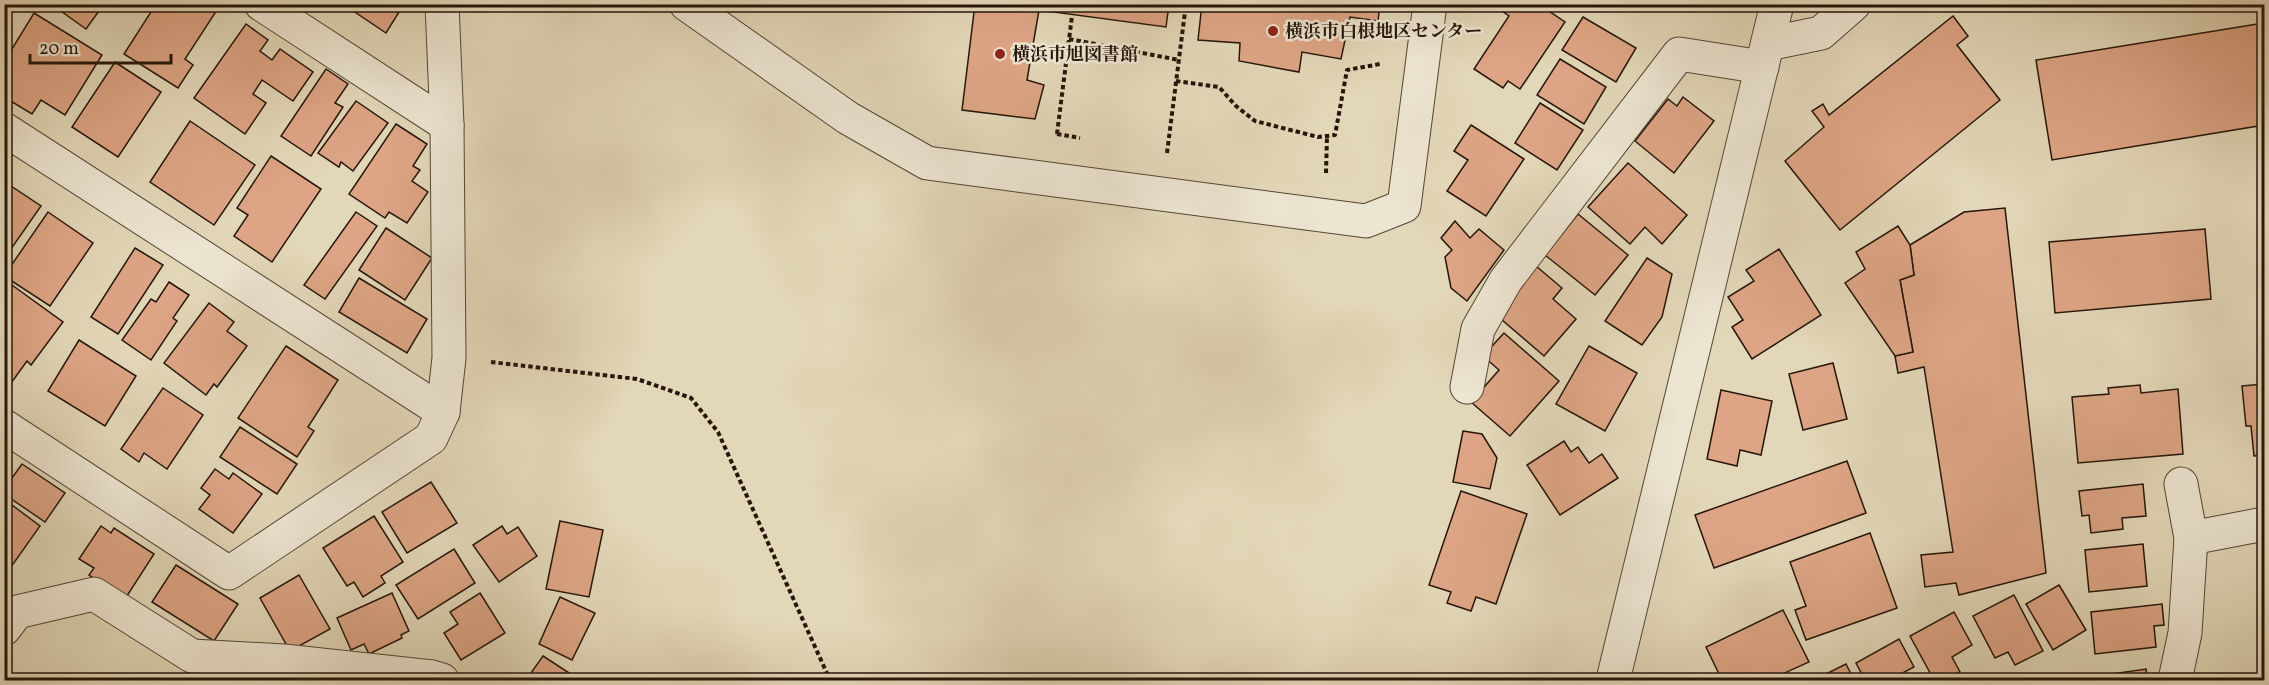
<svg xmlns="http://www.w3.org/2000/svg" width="2269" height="685" viewBox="0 0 2269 685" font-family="Vollkorn,'Noto Serif JP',serif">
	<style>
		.building { fill: #dda585; stroke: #26160b; stroke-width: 1.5 }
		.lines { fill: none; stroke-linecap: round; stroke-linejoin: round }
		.minor-casing { stroke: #554636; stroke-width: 35 }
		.path { stroke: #26160b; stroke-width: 4; stroke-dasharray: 4.5 3; stroke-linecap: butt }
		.minor { stroke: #ece5d1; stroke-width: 33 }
		.poi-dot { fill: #8f2418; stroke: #ece5d1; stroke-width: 2 }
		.labels { text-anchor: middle; stroke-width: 5; stroke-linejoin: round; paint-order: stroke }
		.poi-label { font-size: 18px; font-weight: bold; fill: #26160b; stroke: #ece5d1; text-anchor: start }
	</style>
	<rect width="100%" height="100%" fill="#e2d7b8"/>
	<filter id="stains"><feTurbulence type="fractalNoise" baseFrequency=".00333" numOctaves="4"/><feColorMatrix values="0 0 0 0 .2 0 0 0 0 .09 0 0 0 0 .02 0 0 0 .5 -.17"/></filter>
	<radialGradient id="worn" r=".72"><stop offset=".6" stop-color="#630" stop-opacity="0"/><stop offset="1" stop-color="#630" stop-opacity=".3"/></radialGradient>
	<!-- building -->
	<g class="building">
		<polygon points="51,4 104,4 86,29"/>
		<polygon points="156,4 202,4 215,13 185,59 193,65 178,88 124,54"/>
		<polygon points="343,4 404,4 386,33"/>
		<polygon points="975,4 1169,4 1166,27 1039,10 1027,80 1044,85 1035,119 962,110"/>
		<polygon points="1202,4 1380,4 1378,21 1350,17 1341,59 1302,52 1299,72 1239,61 1240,43 1198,40"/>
		<polygon points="1545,4 1543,7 1565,22 1520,89 1508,81 1503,88 1474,69 1509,16 1492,4"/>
		<polygon points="34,13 102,55 65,115 41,100 32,114 4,97 4,62"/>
		<polygon points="1953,16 1968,36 1957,45 2000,100 1840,230 1785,161 1824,127 1812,111 1823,104 1829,115"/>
		<polygon points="1583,17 1636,48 1616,82 1562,50"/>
		<polygon points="2264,23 2264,125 2052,160 2036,60"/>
		<polygon points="246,24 268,40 260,51 272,60 280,49 313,72 293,101 262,80 253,94 266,103 245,134 194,98"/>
		<polygon points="1560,59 1606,87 1584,124 1537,95"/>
		<polygon points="115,62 161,92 118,157 72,127"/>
		<polygon points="326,69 348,84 335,103 343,107 311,156 281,136"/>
		<polygon points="1683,97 1714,121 1674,173 1635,141 1668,99 1677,106"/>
		<polygon points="356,101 388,123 353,171 341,162 339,167 318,153"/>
		<polygon points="1540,103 1583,130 1557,170 1515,143"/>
		<polygon points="190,121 255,165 214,225 150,182"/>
		<polygon points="396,124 427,144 413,166 420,170 412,181 428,192 407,223 389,212 385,218 349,194"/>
		<polygon points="1471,125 1524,159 1486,216 1447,191 1468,160 1454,151"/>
		<polygon points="271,156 321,189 272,262 234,236 248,215 237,208"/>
		<polygon points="1628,163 1687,215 1662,244 1645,227 1630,244 1588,207"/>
		<polygon points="5,182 41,206 4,259 4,184"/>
		<polygon points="2005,208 2046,573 1959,595 1956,583 1925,587 1921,555 1953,552 1924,367 1898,373 1895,356 1913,352 1900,280 1914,275 1910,245 1964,212"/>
		<polygon points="48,212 93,243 50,306 4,276"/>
		<polygon points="356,212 377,226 325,299 304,285"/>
		<polygon points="1578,214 1628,255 1595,295 1545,255"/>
		<polygon points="1455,221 1470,238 1479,229 1504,250 1467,301 1451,288 1445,257 1452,250 1441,238"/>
		<polygon points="1898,226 1910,245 1914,275 1900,280 1913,352 1895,356 1845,283 1865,269 1856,252"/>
		<polygon points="386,228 432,258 405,300 359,270"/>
		<polygon points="2205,229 2211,299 2055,313 2049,242"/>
		<polygon points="135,248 163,265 118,334 91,317"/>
		<polygon points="1779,249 1821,315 1752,359 1732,327 1743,320 1728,297 1754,281 1746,270"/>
		<polygon points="1647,258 1672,274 1662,317 1642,345 1605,321"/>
		<polygon points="1536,266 1562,288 1553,299 1576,319 1544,356 1495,314"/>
		<polygon points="359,278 427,319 407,353 339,312"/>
		<polygon points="5,280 63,322 31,365 27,361 9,386 4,383"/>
		<polygon points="169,282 189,295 173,318 177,321 151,360 122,340 151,299 156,302"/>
		<polygon points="209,303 234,322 227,331 247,346 217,387 214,384 206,395 164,363"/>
		<polygon points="1504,333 1559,381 1510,436 1471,402 1499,370 1483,356"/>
		<polygon points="79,340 136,376 105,426 48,391"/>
		<polygon points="286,346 338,380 308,427 314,431 297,457 238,418"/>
		<polygon points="1589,346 1637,373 1605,431 1556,404"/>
		<polygon points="1833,363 1847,419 1803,430 1789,374"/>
		<polygon points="2264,384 2264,455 2254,456 2251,426 2246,426 2242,386"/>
		<polygon points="2140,385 2141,393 2178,389 2183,454 2078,463 2072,397 2109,394 2108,388"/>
		<polygon points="163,388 203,415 167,469 144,453 139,462 121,449"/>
		<polygon points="1721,390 1772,401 1761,455 1740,450 1737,466 1707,459"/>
		<polygon points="240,427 297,464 277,494 220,457"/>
		<polygon points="1463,431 1482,434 1497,458 1490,489 1453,482"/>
		<polygon points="1564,441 1571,452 1578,447 1589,463 1602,454 1618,478 1560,515 1527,465"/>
		<polygon points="1847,461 1866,513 1714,568 1695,515"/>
		<polygon points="22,464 65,493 45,522 4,494 4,489"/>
		<polygon points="215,469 229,479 233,473 262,494 233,533 199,509 210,495 201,488"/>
		<polygon points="431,482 457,523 407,553 382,512"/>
		<polygon points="2143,484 2146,516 2122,518 2123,529 2091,533 2089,515 2082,516 2079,491"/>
		<polygon points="1461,491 1527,514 1496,604 1476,597 1471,611 1447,603 1451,592 1429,585"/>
		<polygon points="12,505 40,526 11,567 4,562 4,516"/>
		<polygon points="374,516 403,562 381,576 385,583 363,597 354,582 347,586 323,548"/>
		<polygon points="560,521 603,530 589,597 546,589"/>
		<polygon points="101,526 111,533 114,528 154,554 125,599 89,575 94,568 79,559"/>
		<polygon points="502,526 507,534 518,527 537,556 499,582 473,545"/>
		<polygon points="1870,533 1897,608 1806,640 1795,610 1806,606 1790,562"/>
		<polygon points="2143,544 2147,586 2089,592 2085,550"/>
		<polygon points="454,549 475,583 418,619 396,585"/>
		<polygon points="176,565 238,604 214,641 152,602"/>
		<polygon points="299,575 330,629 290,651 260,598"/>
		<polygon points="2059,585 2086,630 2053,650 2026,604"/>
		<polygon points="392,593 409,631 401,635 402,638 369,654 364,644 351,650 337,618"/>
		<polygon points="480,593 505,633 461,660 444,633 458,624 450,612"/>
		<polygon points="2014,595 2043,651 2015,665 2008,652 1995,658 1973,616"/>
		<polygon points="560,597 595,613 572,660 539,644"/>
		<polygon points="2162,604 2164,625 2154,626 2156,647 2095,654 2091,612"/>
		<polygon points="1783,610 1809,662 1769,680 1722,680 1706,647"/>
		<polygon points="1954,612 1972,645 1952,657 1960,672 1945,680 1934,680 1910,636"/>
		<polygon points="1899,639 1914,667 1895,677 1897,680 1865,680 1856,663"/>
		<polygon points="543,656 580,680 526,680"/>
		<polygon points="1846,664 1854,680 1814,680"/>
		<polygon points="2146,669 2147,680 2091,680 2090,677"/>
	</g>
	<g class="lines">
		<defs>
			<g id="minor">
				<polyline points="261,4 447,125"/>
				<polyline points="686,4 848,118 927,163 1366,221 1404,206 1430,4"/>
				<polyline points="1768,44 1821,33 1854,4"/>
				<polyline points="4,129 443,412"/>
				<polyline points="1467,387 1478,329 1506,280 1679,54 1762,67"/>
				<polyline points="4,426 229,573 431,438 443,412 449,358 447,125 442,4"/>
				<polyline points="2191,538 2264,524"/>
				<polyline points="4,629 17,612 94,594 192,656 284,661 432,677 442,680"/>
				<polyline points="1613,680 1777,4"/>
				<polyline points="2175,680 2185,633 2191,538 2181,484"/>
			</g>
		</defs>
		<!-- minor casing -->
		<use href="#minor" class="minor-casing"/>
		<!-- path -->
		<g class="path">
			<polyline points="1069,39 1179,60"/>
			<polyline points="1176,81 1219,87 1236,106 1255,121 1318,137 1335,135 1347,70 1380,64"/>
			<polyline points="1057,134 1080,138"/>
			<polyline points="1057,134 1072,16"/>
			<polyline points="1167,153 1186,4"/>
			<polyline points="1326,173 1327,136"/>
			<polyline points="491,362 637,379 691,398 718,432 830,680"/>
		</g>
		<!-- minor -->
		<use href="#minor" class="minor"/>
	</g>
	<!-- markers -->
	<g class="poi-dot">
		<circle cx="1273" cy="31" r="6"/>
		<circle cx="1000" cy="54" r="6"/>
	</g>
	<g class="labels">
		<!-- poi labels -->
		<g class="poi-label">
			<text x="1285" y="37">横浜市白根地区センター</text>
			<text x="1012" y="60">横浜市旭図書館</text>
		</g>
	</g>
	<!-- margin -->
	<rect width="2269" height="685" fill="none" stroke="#e2d7b8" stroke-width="24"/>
	<rect x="6" y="6" width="2257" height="673" fill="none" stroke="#26160b" stroke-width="3"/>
	<rect x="12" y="12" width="2245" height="661" fill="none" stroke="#26160b" stroke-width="1.5"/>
	<!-- scale -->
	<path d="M30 54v9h141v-9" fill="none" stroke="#26160b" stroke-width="3"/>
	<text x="39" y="54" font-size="18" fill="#26160b" stroke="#ece5d1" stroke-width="4.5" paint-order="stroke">20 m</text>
	<rect width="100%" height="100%" filter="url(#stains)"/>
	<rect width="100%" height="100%" fill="url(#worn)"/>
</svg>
